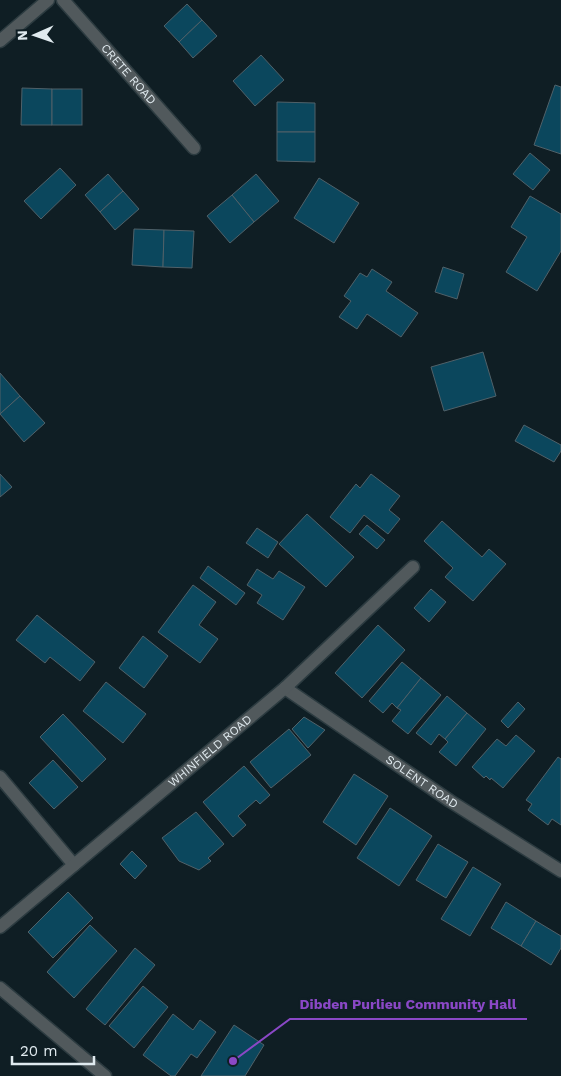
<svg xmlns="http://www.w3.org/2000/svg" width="561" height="1076" viewBox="0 0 561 1076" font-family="'Work Sans',sans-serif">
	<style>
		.building { fill: #0b475d; stroke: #506169 }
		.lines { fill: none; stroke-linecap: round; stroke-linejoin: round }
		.minor-casing { stroke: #2c3b40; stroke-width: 15 }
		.minor { stroke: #51595c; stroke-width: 12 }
		.labels { text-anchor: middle; stroke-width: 5; stroke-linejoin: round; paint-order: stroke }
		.street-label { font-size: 12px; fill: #e0eaef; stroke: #0f1e24 }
		.leader { fill: none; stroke: #8a48c6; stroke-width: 2 }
		.callout-dot { fill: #8a48c6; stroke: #0f1e24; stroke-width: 2 }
		.callout-label { font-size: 14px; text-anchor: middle; font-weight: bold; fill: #8a48c6; stroke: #0f1e24; stroke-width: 5; stroke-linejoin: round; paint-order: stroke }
	</style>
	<rect width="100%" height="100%" fill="#0f1e24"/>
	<!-- building -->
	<g class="building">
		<polygon points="187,4 202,20 179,42 164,26"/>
		<polygon points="202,20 217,36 193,58 179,42"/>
		<polygon points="261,55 284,80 255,106 233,81"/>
		<polygon points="555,85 561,87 561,154 534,145"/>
		<polygon points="22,88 52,89 52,125 21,125"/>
		<rect x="52" y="89" width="30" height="36"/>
		<polygon points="277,102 315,103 315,132 277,132"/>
		<polygon points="277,132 315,132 315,162 277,161"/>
		<polygon points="530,153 550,170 533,190 513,174"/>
		<polygon points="60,168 76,185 41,219 24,201"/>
		<polygon points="108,174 123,191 100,212 85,195"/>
		<polygon points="256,174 279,201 254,222 232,195"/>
		<polygon points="319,178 359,203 334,243 294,218"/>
		<polygon points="123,191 139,209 115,230 100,212"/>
		<polygon points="232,195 254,222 230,243 207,216"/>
		<polygon points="530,196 561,214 561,251 537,291 506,272 527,237 511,227"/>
		<polygon points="134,229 164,230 163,267 132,265"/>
		<polygon points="164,230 194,231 192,268 163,267"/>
		<polygon points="443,267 464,274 457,299 435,292"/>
		<polygon points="372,269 392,282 386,291 418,313 401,337 367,314 357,329 339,317 351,301 344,296 360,273 367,277"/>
		<polygon points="483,352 496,396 444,411 431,367"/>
		<polygon points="0,373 20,396 0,414"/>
		<polygon points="20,396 45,423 24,442 0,414"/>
		<polygon points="524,425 561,445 561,451 554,462 515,441"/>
		<polygon points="0,474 12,487 0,497"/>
		<polygon points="371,474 400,496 389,510 400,519 388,534 364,515 350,533 330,517 356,484 360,488"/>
		<polygon points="307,514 354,557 326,587 279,544"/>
		<polygon points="442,521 482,557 489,549 506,564 473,601 445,577 453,568 424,541"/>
		<polygon points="367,525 385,540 377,549 359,534"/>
		<polygon points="257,528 278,542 268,558 246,543"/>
		<polygon points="208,566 245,593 236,605 200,578"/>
		<polygon points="257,569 273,579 279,571 305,587 283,620 257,603 262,595 247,585"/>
		<polygon points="193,585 216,602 199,625 218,639 200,663 158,632"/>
		<polygon points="431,589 446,602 429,622 414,608"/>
		<polygon points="37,615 95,662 80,681 50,657 45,663 16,640"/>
		<polygon points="378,625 405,650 362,698 335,673"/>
		<polygon points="143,636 168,656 144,688 119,668"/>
		<polygon points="402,662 421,678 397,708 392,703 383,713 369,701"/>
		<polygon points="421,678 441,695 408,734 392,721 401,710 397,708"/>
		<polygon points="106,682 146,714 123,743 83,711"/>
		<polygon points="447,696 467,713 445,739 439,734 431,745 416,733"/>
		<polygon points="518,702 525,709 508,728 501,721"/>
		<polygon points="467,713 486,729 456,766 439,752 448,742 445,739"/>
		<polygon points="63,714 106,759 82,782 40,737"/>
		<polygon points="304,717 325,730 308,748 292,729"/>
		<polygon points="289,729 311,755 271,788 250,762"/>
		<polygon points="516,735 535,751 503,788 491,778 490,780 486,776 484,778 472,767 497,739 506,746"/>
		<polygon points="558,757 561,759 561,825 552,819 548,825 528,810 532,804 526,800"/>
		<polygon points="53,760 78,787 54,809 29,783"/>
		<polygon points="244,766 270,795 260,804 256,800 238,816 246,825 233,837 203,802"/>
		<polygon points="354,774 388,796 356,845 323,822"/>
		<polygon points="390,808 432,836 399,886 357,858"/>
		<polygon points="196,812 224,844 208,858 211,861 199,870 179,861 162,838"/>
		<polygon points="438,844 468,862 446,898 416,880"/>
		<polygon points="132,851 147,866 135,879 120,864"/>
		<polygon points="473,867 501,884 470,936 441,919"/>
		<polygon points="68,892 93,918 53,958 28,932"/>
		<polygon points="506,902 536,921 521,946 491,928"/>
		<polygon points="536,921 561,936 561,948 551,965 521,946"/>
		<polygon points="90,925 117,951 74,998 47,972"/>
		<polygon points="135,948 155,965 105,1025 86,1009"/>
		<polygon points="143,986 168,1007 134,1048 109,1026"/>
		<polygon points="173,1014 193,1030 200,1020 216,1032 197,1058 191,1054 175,1076 171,1076 143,1055"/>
		<polygon points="234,1025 264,1045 245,1076 201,1076"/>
	</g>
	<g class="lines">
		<defs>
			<g id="minor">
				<path id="s1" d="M 63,0 L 194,148"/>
				<polyline points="0,41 48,0"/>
				<path id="s2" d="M 285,688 L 450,801 L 561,871"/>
				<polyline points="0,777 74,865"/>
				<path id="s3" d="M 0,927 L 285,688 L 413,567"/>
				<polyline points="0,988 105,1076"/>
			</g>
		</defs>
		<!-- minor casing -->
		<use href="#minor" class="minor-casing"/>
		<!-- minor -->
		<use href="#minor" class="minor"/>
	</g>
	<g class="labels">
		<!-- street labels -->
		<g class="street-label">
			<text dy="4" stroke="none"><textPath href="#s1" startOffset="99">CRETE ROAD</textPath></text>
			<text dy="4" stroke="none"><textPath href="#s3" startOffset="274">WHINFIELD ROAD</textPath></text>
			<text dy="4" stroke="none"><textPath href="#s2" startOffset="166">SOLENT ROAD</textPath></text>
		</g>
	</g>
	<!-- callouts -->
	<path class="leader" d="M233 1061L290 1019H527"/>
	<circle class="callout-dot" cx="233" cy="1061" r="5"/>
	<g class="callout-label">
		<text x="408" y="1009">Dibden Purlieu Community Hall</text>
	</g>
	<!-- north arrow -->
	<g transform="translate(35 35) rotate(268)" stroke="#0f1e24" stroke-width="4" paint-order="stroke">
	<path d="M0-4L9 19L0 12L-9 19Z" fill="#e0eaef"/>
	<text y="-8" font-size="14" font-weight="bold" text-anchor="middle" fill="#e0eaef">N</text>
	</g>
	<!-- scale -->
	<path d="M12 1056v8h82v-8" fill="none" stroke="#e0eaef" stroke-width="2.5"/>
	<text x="20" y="1056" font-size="15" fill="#e0eaef" stroke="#0f1e24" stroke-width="4" paint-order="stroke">20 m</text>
</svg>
